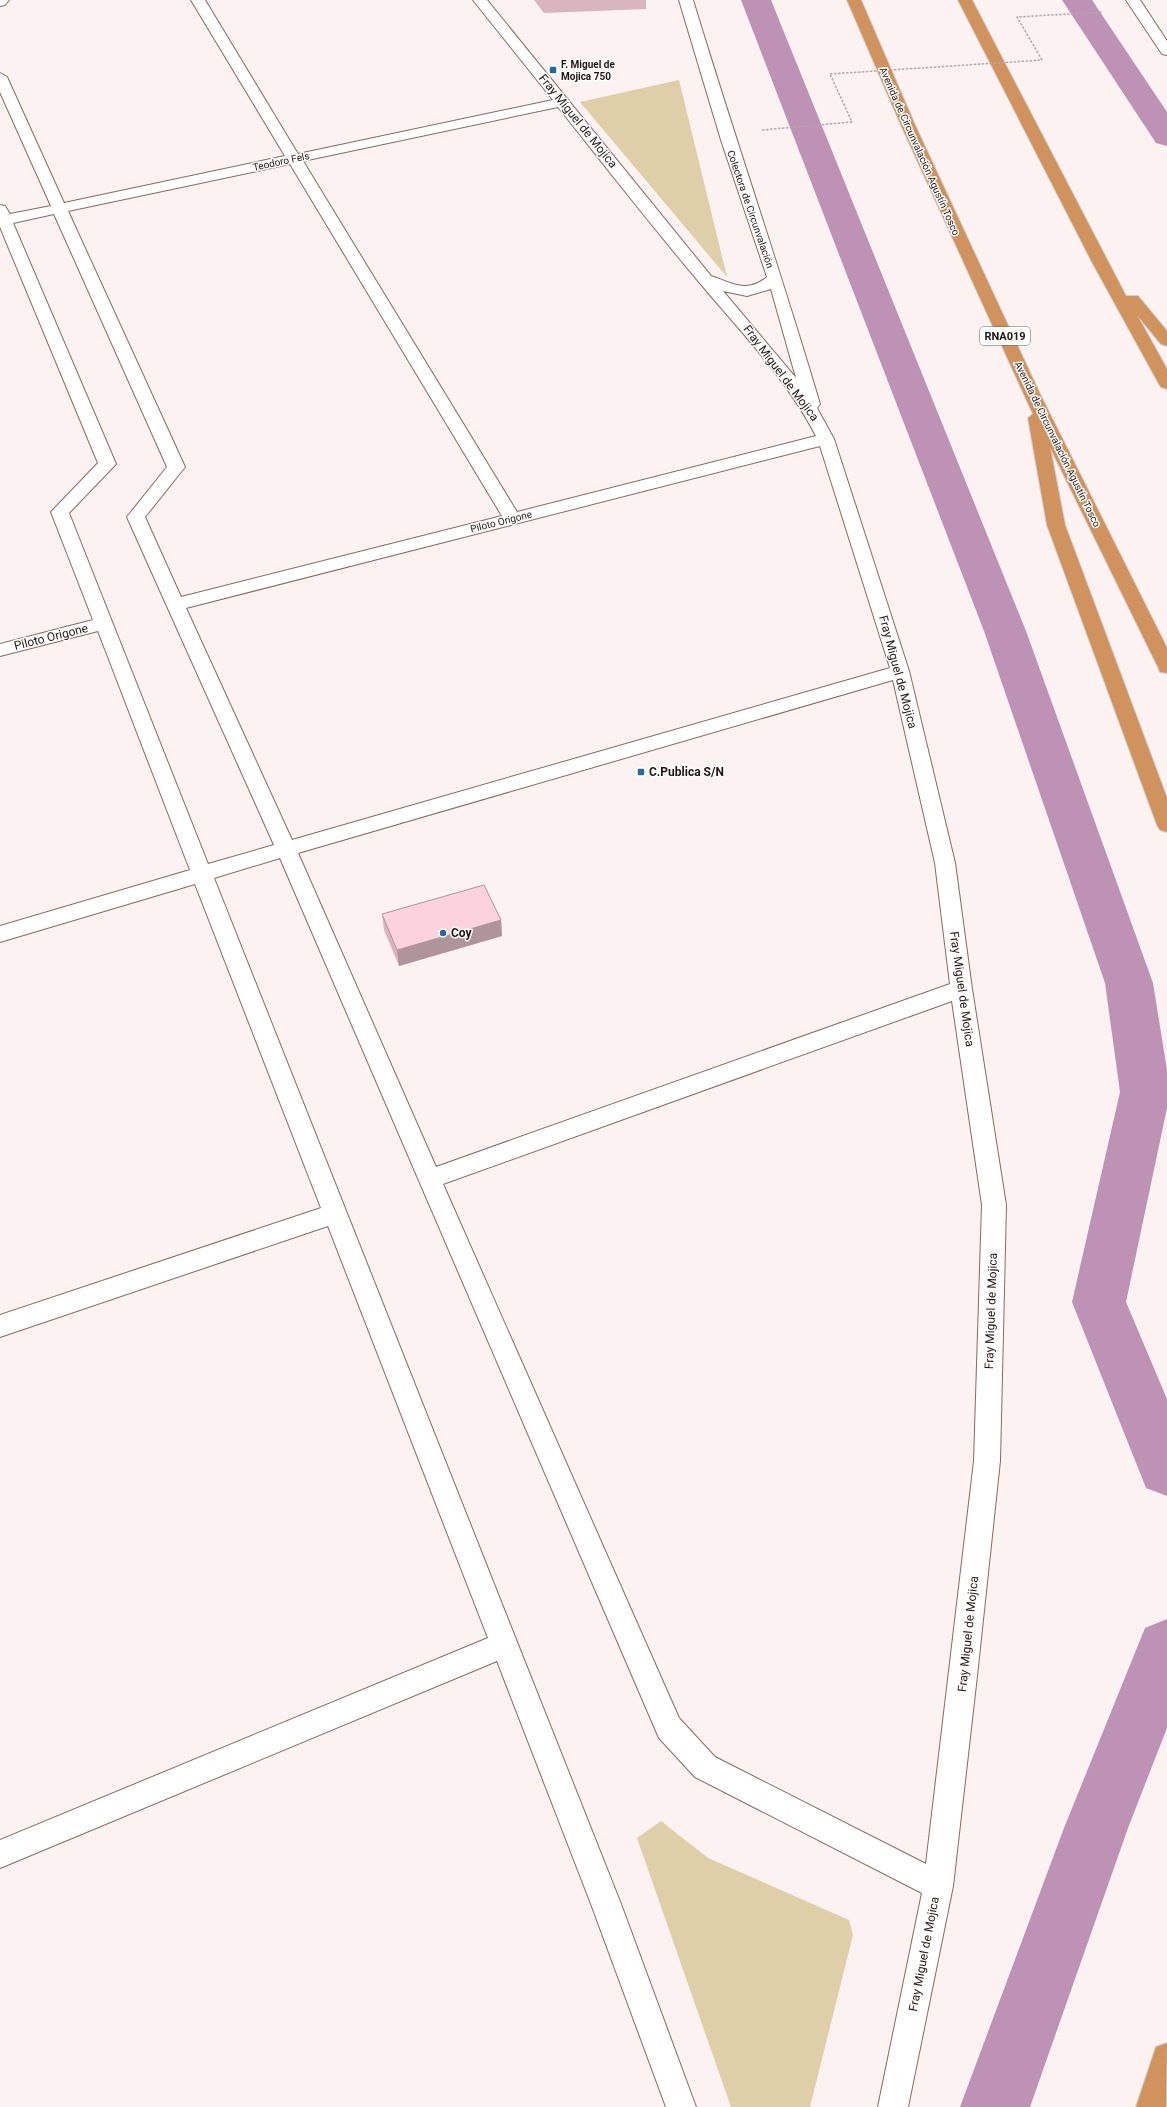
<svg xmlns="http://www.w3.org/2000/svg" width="1167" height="2107" viewBox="0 0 1167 2107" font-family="Roboto,sans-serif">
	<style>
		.green { fill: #decfa8 }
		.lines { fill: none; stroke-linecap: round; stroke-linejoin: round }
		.canal { fill: #bd92b5; fill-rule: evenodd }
		.street-casing { stroke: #8b6860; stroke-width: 2 }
		.highway-casing { stroke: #d3d0d0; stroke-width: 2 }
		.path { stroke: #b3a9a8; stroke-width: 1.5; stroke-dasharray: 2.5 1.5; stroke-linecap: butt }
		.street { fill: #fff; fill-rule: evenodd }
		.highway { fill: #d1935e; fill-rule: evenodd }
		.path-bridge { stroke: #b3a9a8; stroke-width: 1.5; stroke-dasharray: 2.5 1.5; stroke-linecap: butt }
		.wall { fill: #d9b5be }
		.shaded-wall { fill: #b0949b }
		.building { fill: #fcd3dd; stroke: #b0949b }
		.poi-dot { fill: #216b9e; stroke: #fff; stroke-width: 1.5 }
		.labels { text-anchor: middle; stroke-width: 3; stroke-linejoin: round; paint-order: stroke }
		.far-poi-label { font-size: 10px; font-weight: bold; fill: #221412; stroke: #fff; text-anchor: start }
		.far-street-label { font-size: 10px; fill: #221412; stroke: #fff }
		.shield { fill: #fff; stroke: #645a59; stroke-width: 1 }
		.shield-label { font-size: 11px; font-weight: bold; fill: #221412 }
		.street-label { font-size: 12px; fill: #221412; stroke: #fff }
		.poi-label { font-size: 12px; font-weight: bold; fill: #221412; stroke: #fff; text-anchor: start }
	</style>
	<rect width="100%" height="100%" fill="#fbf2f1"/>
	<!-- green -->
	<g class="green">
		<polygon points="679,80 727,277 580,102"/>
		<polygon points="661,1821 708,1858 849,1920 853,1935 810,2107 731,2107 637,1838"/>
	</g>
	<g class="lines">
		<!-- canal -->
		<g class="canal">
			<polygon points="741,0 771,0 1026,631 1153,983 1167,1070 1167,1108 1126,1302 1167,1399 1167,1496 1146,1488 1072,1302 1120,1092 1105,983 984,631"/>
			<polygon points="1062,0 1092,0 1167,112 1167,146 1156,143"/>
			<polygon points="1167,1619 1167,1728 1128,1828 1030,2107 960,2107 1064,1828 1145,1628"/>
		</g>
		<defs>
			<g id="street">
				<polygon points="0,0 9,0 5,5 0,6"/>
				<path d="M 191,0 L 205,0 L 298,154 L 553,100 L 473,0 L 487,0 L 711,276 C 732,283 747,294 767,277 L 721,140 L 679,0 L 693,0 C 734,135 780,269 820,404 L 817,408 L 834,439 L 909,671 L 955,863 L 972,989 L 1006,1205 L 1000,1461 L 977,1676 L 953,1886 L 908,2107 L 878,2107 L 922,1893 L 695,1777 L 659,1738 L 280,858 L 214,878 L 621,1904 L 696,2107 L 666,2107 L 591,1904 L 497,1661 L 0,1868 L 0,1840 L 488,1638 L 328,1226 L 0,1337 L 0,1315 L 321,1208 L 195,884 L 0,942 L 0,926 L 190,870 L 98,631 L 0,656 L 0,644 L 93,620 L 51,512 L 98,463 L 0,227 L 0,205 L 5,206 L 10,214 L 51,206 L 0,92 L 0,73 L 7,77 L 64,203 L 285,156 ZM 558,107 C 605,166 651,225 699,282 C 741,332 786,378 816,436 L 517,512 L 303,161 ZM 290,164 L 502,516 L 181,597 L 145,517 L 185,467 L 68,211 ZM 54,214 L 167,467 L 127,517 L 274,845 L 208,864 L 69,513 L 116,464 L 13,223 ZM 771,289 L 796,378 L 723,291 L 747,296 ZM 820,446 L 890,668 L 292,840 L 186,608 ZM 893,680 L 935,863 L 950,984 L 436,1167 L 298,853 ZM 952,1001 L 982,1205 L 974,1461 L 926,1864 L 715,1757 L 679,1718 L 443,1184 Z"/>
				<polygon points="1126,0 1140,0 1167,41 1167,55 1162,54"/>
			</g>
			<g id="highway">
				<polygon points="847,0 861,0 915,125 1039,392 1167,648 1167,673 1160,672 1158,667 1050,447 1065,525 1167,798 1167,832 1160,830 1157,825 1047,525 1028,418 1033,414 901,125"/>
				<polygon points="958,0 972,0 1126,296 1138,296 1167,331 1167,346 1161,344 1137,315 1167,369 1167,389 1161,387 1159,384 1092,262"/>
				<polygon points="1167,2043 1166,2107 1136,2107 1156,2047"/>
			</g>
		</defs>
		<!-- street casing -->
		<use href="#street" class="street-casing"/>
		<!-- highway casing -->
		<use href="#highway" class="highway-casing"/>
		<!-- path -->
		<g class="path">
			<polyline points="1042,60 1017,17 1103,12"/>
			<polyline points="762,130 852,122 830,74"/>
		</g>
		<!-- street -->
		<use href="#street" class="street"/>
		<!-- highway -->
		<use href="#highway" class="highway"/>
		<!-- path-bridge -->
		<polyline class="path-bridge" points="830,74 1042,60"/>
	</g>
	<!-- wall -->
	<g class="wall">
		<polygon points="534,0 646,0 646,9 544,13"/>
		<polygon points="382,914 501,920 502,936 399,966 384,930"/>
	</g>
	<!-- shaded-wall -->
	<polygon class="shaded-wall" points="501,920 502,936 399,966 397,950"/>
	<!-- building -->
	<polygon class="building" points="484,885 501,920 397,950 382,914"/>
	<!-- markers -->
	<g class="poi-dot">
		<rect x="549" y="66" width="8" height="8" rx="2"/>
		<rect x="637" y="768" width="8" height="8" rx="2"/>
		<circle cx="443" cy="933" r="4"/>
	</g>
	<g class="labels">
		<!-- far-poi labels -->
		<g class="far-poi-label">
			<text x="561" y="68">F. Miguel de<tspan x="561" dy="12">Mojica 750</tspan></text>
		</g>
		<!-- far-street labels -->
		<g class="far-street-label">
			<text transform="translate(920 151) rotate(66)" y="4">Avenida de Circunvalación Agustín Tosco</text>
			<text transform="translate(281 161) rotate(-12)" y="4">Teodoro Fels</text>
			<text transform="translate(751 209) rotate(71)" y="4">Colectora de Circunvalación</text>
			<text transform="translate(1058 444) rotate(64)" y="4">Avenida de Circunvalación Agustín Tosco</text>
			<text transform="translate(501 521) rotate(-14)" y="4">Piloto Origone</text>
		</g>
		<!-- shield labels -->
		<rect class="shield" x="980" y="327" width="50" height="18" rx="3"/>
		<g class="shield-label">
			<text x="1005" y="340">RNA019</text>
		</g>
		<!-- street labels -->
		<g class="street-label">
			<text transform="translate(578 121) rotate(51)" y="4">Fray Miguel de Mojica</text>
			<text transform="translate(781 373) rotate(53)" y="4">Fray Miguel de Mojica</text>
			<text transform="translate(51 637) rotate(-14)" y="4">Piloto Origone</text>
			<text transform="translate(898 672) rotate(75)" y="4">Fray Miguel de Mojica</text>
			<text transform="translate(962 989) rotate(82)" y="4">Fray Miguel de Mojica</text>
			<text transform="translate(991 1311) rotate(-88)" y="4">Fray Miguel de Mojica</text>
			<text transform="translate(968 1634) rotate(-84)" y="4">Fray Miguel de Mojica</text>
			<text transform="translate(924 1954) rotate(-79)" y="4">Fray Miguel de Mojica</text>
		</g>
		<!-- poi labels -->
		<g class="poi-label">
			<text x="649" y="776">C.Publica S/N</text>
			<text x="451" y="937">Coy</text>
		</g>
	</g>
</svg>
